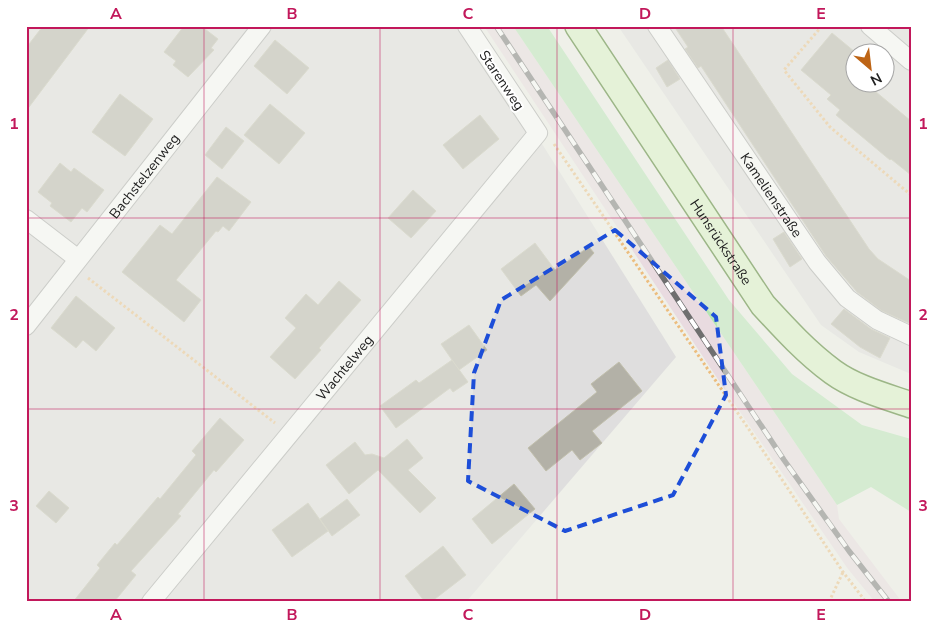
<svg xmlns="http://www.w3.org/2000/svg" width="937" height="628" viewBox="0 0 937 628" font-family="'Nunito Sans',sans-serif">
	<style>
		.residential { fill: #dfdede; fill-rule: evenodd }
		.industrial { fill: #e9dbe0 }
		.grass { fill: #b5e5b4 }
		.building { fill: #b3b1a7; stroke: #c1bfac }
		.lines { fill: none; stroke-linecap: round; stroke-linejoin: round }
		.street-casing { stroke: #a2a2a2; stroke-width: 20 }
		.secondary-casing { stroke: #396f11; stroke-width: 28 }
		.path { stroke: #ecbd7e; stroke-width: 3; stroke-dasharray: 2.5 2.5; stroke-linecap: butt }
		.street { stroke: #fff; stroke-width: 18 }
		.secondary { stroke: #daf4c3; stroke-width: 25 }
		.rail-casing { stroke: #6f6f6f; stroke-width: 5.5 }
		.rail { stroke: #fff; stroke-width: 4; stroke-dasharray: 11; stroke-linecap: butt }
		.marked { fill: none; stroke: #1d4ed8; stroke-width: 4; stroke-dasharray: 10 6; stroke-linejoin: round }
		.grid { fill: none; stroke: #c2185b; stroke-width: 1; stroke-opacity: 0.55 }
		.labels { text-anchor: middle; stroke-width: 4; stroke-linejoin: round; paint-order: stroke }
		.street-label { font-size: 14px; fill: #212121; stroke: #fff }
		.neatline { fill: none; stroke: #c2185b; stroke-width: 2 }
		.grid-label { font-size: 16px; text-anchor: middle; font-weight: bold; fill: #c2185b }
	</style>
	<rect width="100%" height="100%" fill="#eff0e9"/>
	<!-- residential -->
	<g class="residential">
		<polygon points="26,26 468,26 676,357 466,602 26,602"/>
		<path d="M 618,26 L 911,26 L 911,374 L 859,352 L 821,325 ZM 854,52 L 884,52 L 884,82 L 854,82 Z"/>
	</g>
	<!-- industrial -->
	<polygon class="industrial" points="484,26 513,26 837,505 839,519 902,602 875,602 848,569 725,390"/>
	<!-- grass -->
	<polygon class="grass" points="513,26 547,26 729,300 792,374 862,425 911,439 911,512 871,487 837,505"/>
	<!-- building -->
	<g class="building">
		<polygon points="43,26 90,26 26,111 26,48"/>
		<polygon points="184,26 201,26 218,39 211,48 214,50 188,77 173,65 176,61 164,52"/>
		<polygon points="674,26 721,26 869,249 878,259 911,281 911,324 882,311 857,292 826,256 701,66 698,68 685,49 688,47"/>
		<polygon points="832,33 855,52 854,82 864,82 911,121 911,175 891,159 890,160 836,115 840,110 827,99 831,95 801,70"/>
		<polygon points="275,40 309,68 287,94 254,66"/>
		<polygon points="668,60 680,79 667,87 656,68"/>
		<polygon points="120,94 153,119 125,156 92,132"/>
		<polygon points="270,104 305,133 279,164 244,135"/>
		<polygon points="480,115 499,139 463,169 443,145"/>
		<polygon points="226,127 244,141 222,169 205,155"/>
		<polygon points="60,163 71,172 74,168 104,190 87,212 82,208 71,222 50,206 52,203 38,192"/>
		<polygon points="217,177 251,202 229,231 223,226 218,232 216,231 176,280 201,300 184,322 122,272 160,225 172,234"/>
		<polygon points="413,190 436,211 411,238 388,218"/>
		<polygon points="784,232 802,259 790,267 773,239"/>
		<polygon points="535,243 555,270 589,247 594,253 550,301 536,285 521,296 501,269"/>
		<polygon points="339,281 361,300 319,348 321,350 295,379 270,357 296,328 285,318 306,294 318,305"/>
		<polygon points="76,296 115,328 96,351 83,340 76,348 51,328"/>
		<polygon points="844,309 871,329 890,338 880,358 860,347 831,324"/>
		<polygon points="469,325 487,350 459,370 441,344"/>
		<polygon points="452,360 468,382 453,392 450,388 396,428 380,406 416,380 419,383"/>
		<polygon points="619,362 642,391 592,431 602,443 580,460 572,450 546,471 528,448 597,392 591,384"/>
		<polygon points="220,418 244,440 216,472 214,470 178,514 181,516 131,571 136,575 114,602 73,602 100,568 97,565 115,543 117,545 158,497 160,499 196,455 192,451"/>
		<polygon points="407,439 423,458 408,470 436,498 420,513 378,470 349,494 326,465 355,442 365,455 372,454 384,458"/>
		<polygon points="514,484 535,509 492,544 472,519"/>
		<polygon points="49,491 69,508 56,523 36,506"/>
		<polygon points="347,499 360,515 332,536 320,519"/>
		<polygon points="308,503 328,531 292,557 272,530"/>
		<polygon points="443,546 466,575 431,602 425,602 405,576"/>
	</g>
	<g class="lines">
		<defs>
			<g id="street">
				<path id="s1" d="M 657,26 L 817,262 L 847,298 L 877,320 L 911,336"/>
				<polyline points="870,26 911,61"/>
				<polyline points="26,219 78,259"/>
				<path id="s2" d="M 26,326 L 262,26"/>
				<path id="s3" d="M 151,602 L 538,133 L 467,26"/>
			</g>
			<g id="secondary">
				<path id="s4" d="M 578,26 L 763,305 C 785,329 807,353 833,372 C 855,388 885,396 911,405"/>
			</g>
		</defs>
		<!-- street casing -->
		<use href="#street" class="street-casing"/>
		<!-- secondary casing -->
		<use href="#secondary" class="secondary-casing"/>
		<!-- path -->
		<g class="path">
			<polyline points="822,26 784,70 830,127 911,195"/>
			<polyline points="554,144 750,431 843,572 866,602"/>
			<polyline points="88,278 275,423"/>
			<polyline points="829,602 843,572"/>
		</g>
		<!-- street -->
		<use href="#street" class="street"/>
		<!-- secondary -->
		<use href="#secondary" class="secondary"/>
		<defs>
			<polyline id="rail" points="496,26 784,460 849,551 889,602"/>
		</defs>
		<!-- rail casing -->
		<use href="#rail" class="rail-casing"/>
		<!-- rail -->
		<use href="#rail" class="rail"/>
	</g>
	<!-- marked area -->
	<path d="M0 0H937V628H0ZM 615,230 L 716,317 L 726,395 L 673,495 L 565,531 L 468,481 L 474,373 L 501,300 Z" fill="#eff0e9" fill-opacity=".55" fill-rule="evenodd"/>
	<path class="marked" d="M 615,230 L 716,317 L 726,395 L 673,495 L 565,531 L 468,481 L 474,373 L 501,300 Z"/>
	<!-- grid -->
	<path class="grid" d="M 204,26 L 204,602M 380,26 L 380,602M 557,26 L 557,602M 733,26 L 733,602M 26,218 L 911,218M 26,409 L 911,409"/>
	<g class="labels">
		<!-- street labels -->
		<g class="street-label">
			<text transform="translate(502 80) rotate(56)" y="5">Starenweg</text>
			<text dy="5" stroke="none"><textPath href="#s2" startOffset="191">Bachstelzenweg</textPath></text>
			<text dy="5" stroke="none"><textPath href="#s1" startOffset="204">Kamelienstraße</textPath></text>
			<text dy="5" stroke="none"><textPath href="#s4" startOffset="259">Hunsrückstraße</textPath></text>
			<text dy="5" stroke="none"><textPath href="#s3" startOffset="304">Wachtelweg</textPath></text>
		</g>
	</g>
	<!-- border -->
	<rect width="937" height="628" fill="none" stroke="#ffffff" stroke-width="55"/>
	<!-- north arrow -->
	<g transform="translate(870 68) rotate(152)"><circle r="24" fill="#ffffff" stroke="#a6a6a6"/>
	<path d="M0-4L9 19L0 12L-9 19Z" fill="#bd6415"/>
	<text y="-8" font-size="14" font-weight="bold" text-anchor="middle" fill="#212121">N</text>
	</g>
	<rect x="28" y="28" width="882" height="572" class="neatline"/>
	<g class="grid-label">
		<text x="116" y="19">A</text>
		<text x="292" y="19">B</text>
		<text x="468" y="19">C</text>
		<text x="645" y="19">D</text>
		<text x="821" y="19">E</text>
		<text x="14" y="129">1</text>
		<text x="923" y="129">1</text>
		<text x="14" y="320">2</text>
		<text x="923" y="320">2</text>
		<text x="14" y="511">3</text>
		<text x="923" y="511">3</text>
		<text x="116" y="620">A</text>
		<text x="292" y="620">B</text>
		<text x="468" y="620">C</text>
		<text x="645" y="620">D</text>
		<text x="821" y="620">E</text>
	</g>
</svg>
